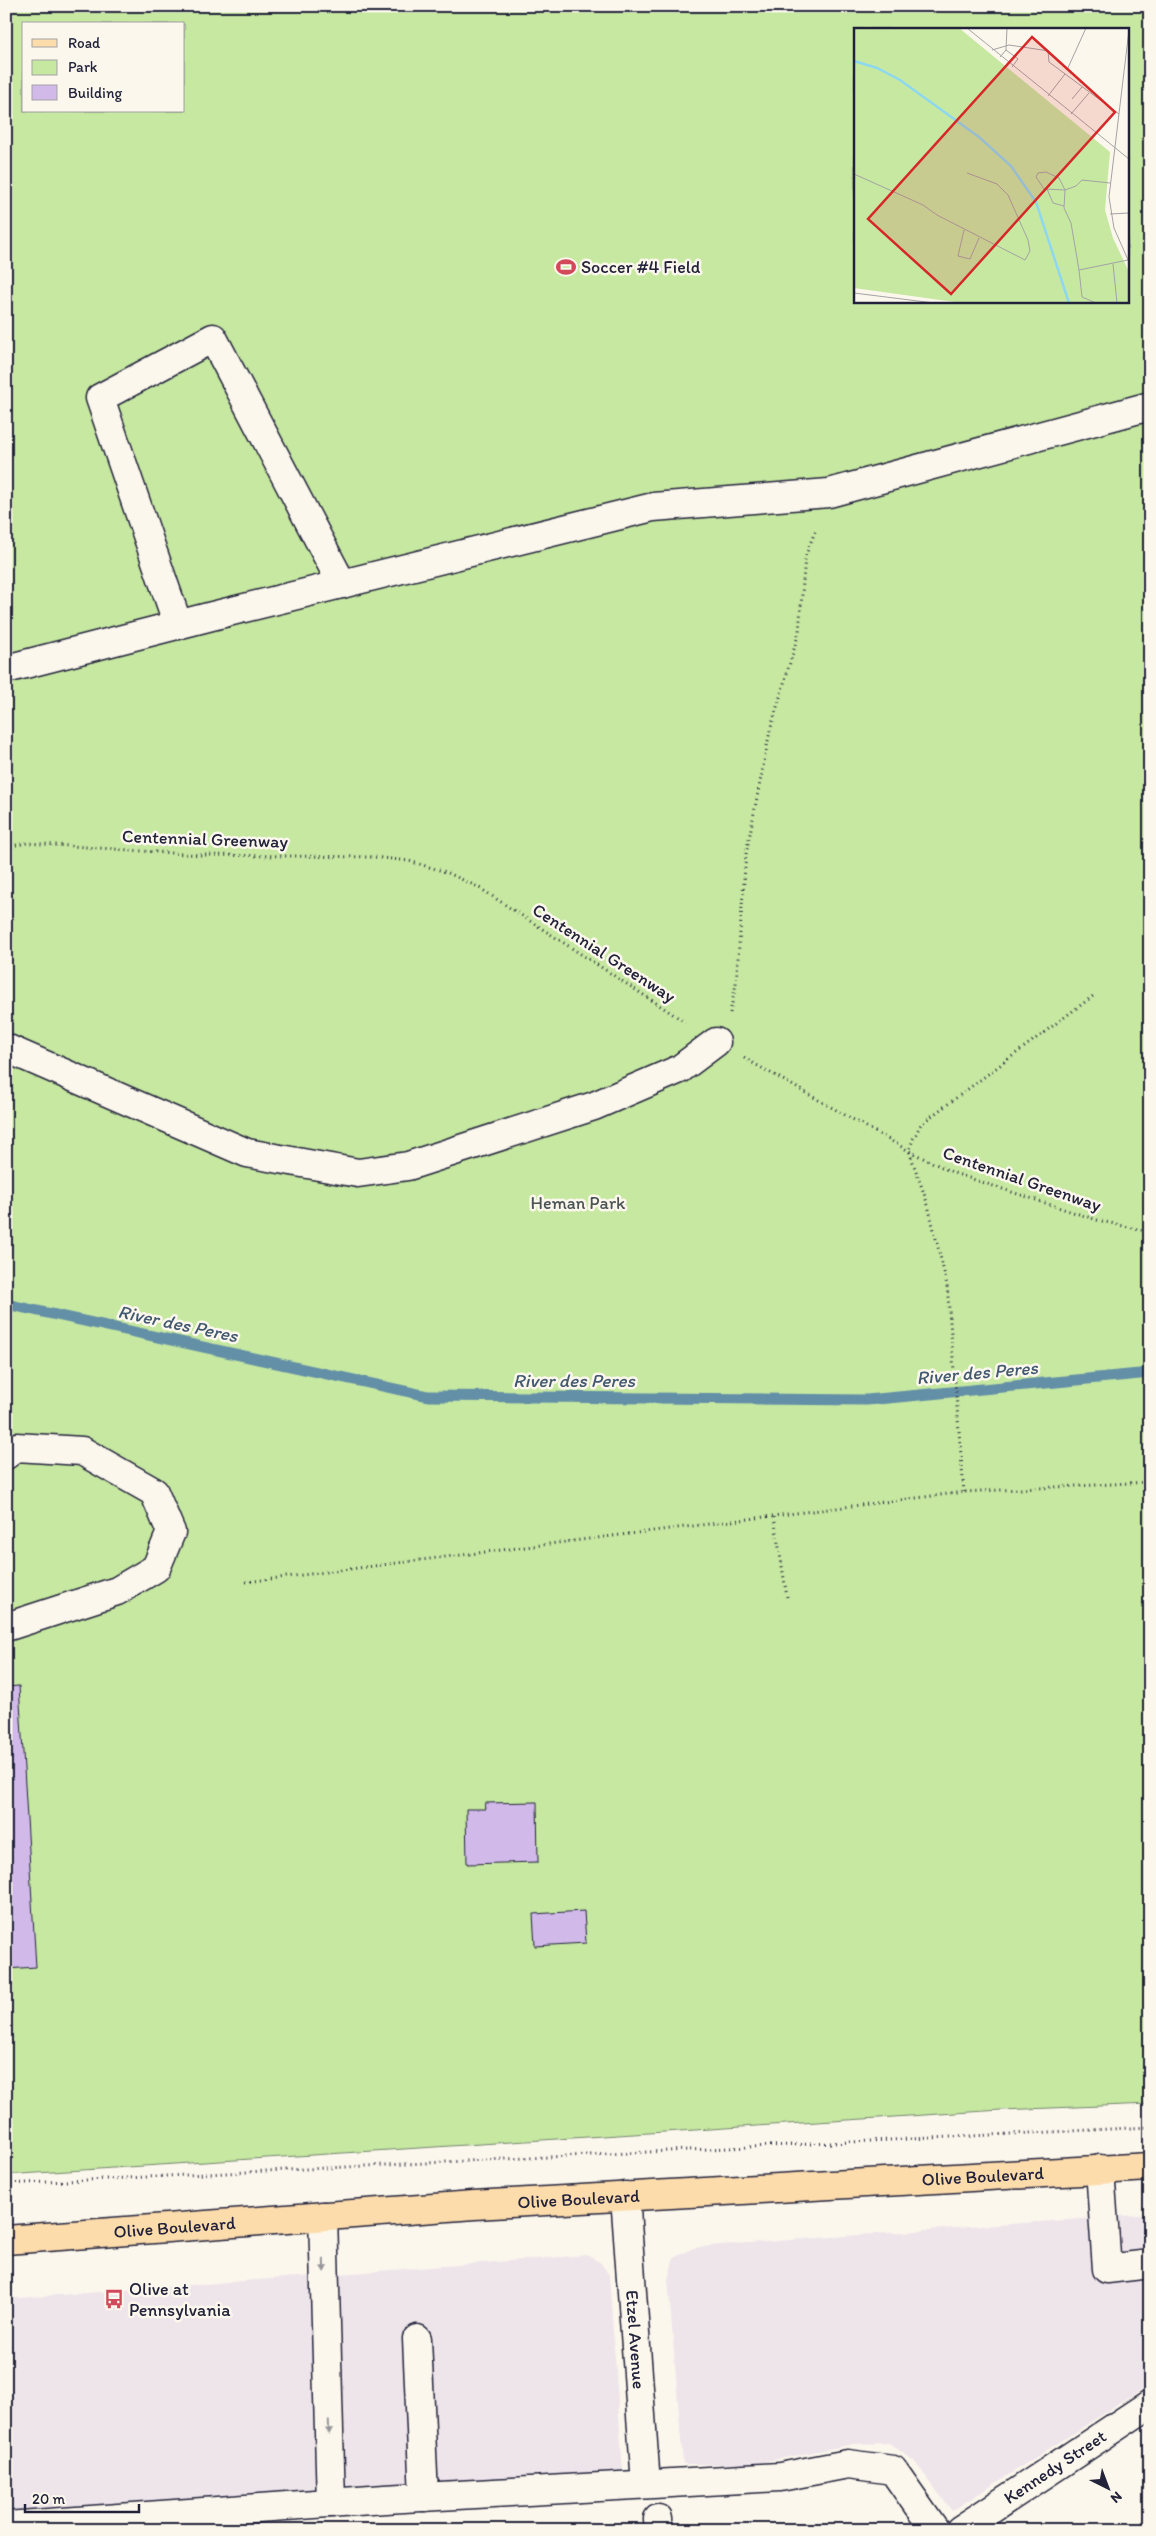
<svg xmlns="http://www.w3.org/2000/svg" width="1156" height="2536" viewBox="0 0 1156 2536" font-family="Itim,sans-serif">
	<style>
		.built { fill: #eee5eb }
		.green { fill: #c6e8a1; stroke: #74856e; fill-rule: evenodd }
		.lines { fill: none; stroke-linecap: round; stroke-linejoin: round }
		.stream { stroke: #638fa7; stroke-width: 11 }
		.building { fill: #d1baea; stroke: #22223b }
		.minor-casing { stroke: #22223b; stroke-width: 31 }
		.major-casing { stroke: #22223b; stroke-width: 31 }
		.path { stroke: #22223b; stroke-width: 3; stroke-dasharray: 1 4; stroke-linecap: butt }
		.minor { stroke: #fbf7ec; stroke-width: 28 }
		.major { stroke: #fddcac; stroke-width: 28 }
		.oneway { fill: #99979c }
		.labels { text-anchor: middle; stroke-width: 5; stroke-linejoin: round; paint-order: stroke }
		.poi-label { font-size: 18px; fill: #22223b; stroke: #fbf7ec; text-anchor: start }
		.street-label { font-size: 18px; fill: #22223b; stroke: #fbf7ec }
		.park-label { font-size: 18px; fill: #4b5454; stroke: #fbf7ec }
		.water-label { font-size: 19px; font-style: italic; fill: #425971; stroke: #fbf7ec }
		.inset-river { fill: none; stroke: #8ed8ef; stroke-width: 2.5 }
		.inset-road { fill: none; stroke: #a4a2a5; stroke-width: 1 }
		.view { fill: #d62828; fill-opacity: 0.15; stroke: #d62828; stroke-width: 2.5 }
		.inset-edge { fill: none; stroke: #22223b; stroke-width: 2.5 }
	</style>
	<rect width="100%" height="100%" fill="#fbf7ec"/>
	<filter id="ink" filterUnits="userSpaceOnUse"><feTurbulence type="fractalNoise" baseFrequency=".02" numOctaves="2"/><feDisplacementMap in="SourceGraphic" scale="10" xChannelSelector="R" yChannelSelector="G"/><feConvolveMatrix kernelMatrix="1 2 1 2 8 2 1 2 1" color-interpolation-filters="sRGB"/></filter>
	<g filter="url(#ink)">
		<!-- built -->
		<g class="built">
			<polygon points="1150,2214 1150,2384 952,2511 914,2461 889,2443 854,2444 754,2464 683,2464 668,2279 674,2258 693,2248 720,2245"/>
			<polygon points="587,2255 601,2263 609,2275 623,2472 6,2511 6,2299"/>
		</g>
		<!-- green -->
		<path class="green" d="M 6,6 L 1150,6 L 1150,2104 L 1001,2110 L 6,2175 ZM 24,24 L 184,24 L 184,111 L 24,111 ZM 855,29 L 1127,29 L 1127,301 L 855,301 Z"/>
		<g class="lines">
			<!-- stream -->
			<polyline class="stream" points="6,1304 428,1396 867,1400 1150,1373"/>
		</g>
		<!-- building -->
		<g class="building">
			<polygon points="19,1686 36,1967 6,1969 6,1687"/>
			<polygon points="537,1802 538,1862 467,1864 466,1809 486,1809 485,1803"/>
			<polygon points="584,1911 586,1943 535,1946 533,1914"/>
		</g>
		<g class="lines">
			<defs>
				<g id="minor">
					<polyline points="178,625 100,398 213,338 342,584"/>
					<polyline points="6,669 212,616 653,507 829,493 1150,406"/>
					<polyline points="6,1048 247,1153 358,1173 408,1166 594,1106 680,1069 716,1042"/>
					<polyline points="6,1455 16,1447 82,1451 154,1492 171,1532 156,1568 117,1591 6,1627"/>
					<polyline points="1100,2169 1107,2269 1150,2264"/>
					<path id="s1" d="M 625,2196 L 646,2484"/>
					<polyline points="323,2216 331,2503"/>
					<polyline points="417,2339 424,2497"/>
					<polyline points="658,2519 659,2530"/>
					<polyline points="6,2526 385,2499 780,2477 848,2464 893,2470 935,2530"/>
					<path id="s2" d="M 960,2530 L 1150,2404"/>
				</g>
				<g id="major">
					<path id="s3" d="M 6,2240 L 474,2205 L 1150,2167"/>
				</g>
			</defs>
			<!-- minor casing -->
			<use href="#minor" class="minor-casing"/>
			<!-- major casing -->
			<use href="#major" class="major-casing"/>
			<!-- path -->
			<g class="path">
				<polyline points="6,847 27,843 201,855 374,857 409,861 446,872 478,887 685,1022"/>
				<polyline points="730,1013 736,984 746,854 770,731 799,632 805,557 816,529"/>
				<polyline points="744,1058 909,1151 954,1173 1097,1220 1150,1232"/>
				<polyline points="964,1492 947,1285 928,1205 909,1151 913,1139 921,1124 1093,996"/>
				<polyline points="774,1517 787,1597"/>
				<polyline points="246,1582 964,1492 1150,1482"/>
				<polyline points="6,2184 1150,2127"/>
			</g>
			<!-- minor -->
			<use href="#minor" class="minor"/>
			<!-- major -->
			<use href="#major" class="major"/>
		</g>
		<!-- one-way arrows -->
		<defs><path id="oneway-solid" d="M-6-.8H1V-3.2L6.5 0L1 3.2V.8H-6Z" transform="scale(1.25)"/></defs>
		<g class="oneway">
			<use href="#oneway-solid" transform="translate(324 2265) rotate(88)"/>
			<use href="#oneway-solid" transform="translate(329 2427) rotate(88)"/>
		</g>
	</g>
	<!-- icons -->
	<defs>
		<symbol id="stadium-bare" viewBox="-9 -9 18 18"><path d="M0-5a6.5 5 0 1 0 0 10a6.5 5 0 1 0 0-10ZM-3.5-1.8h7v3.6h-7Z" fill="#d1495b" stroke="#fbf7ec" stroke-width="2.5" paint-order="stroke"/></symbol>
		<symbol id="bus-bare" viewBox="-9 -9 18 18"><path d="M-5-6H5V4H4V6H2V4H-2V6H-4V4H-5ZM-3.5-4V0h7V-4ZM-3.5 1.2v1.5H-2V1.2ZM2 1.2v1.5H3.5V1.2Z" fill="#d1495b" stroke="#fbf7ec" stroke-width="2.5" paint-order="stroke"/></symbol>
	</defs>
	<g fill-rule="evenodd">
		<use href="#stadium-bare" x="552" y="253" width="28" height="28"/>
		<use href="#bus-bare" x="100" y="2285" width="28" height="28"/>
	</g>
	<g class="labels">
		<!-- poi labels -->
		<g class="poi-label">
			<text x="581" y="273">Soccer #4 Field</text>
			<text x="129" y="2295">Olive at<tspan x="129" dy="21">Pennsylvania</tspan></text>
		</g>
		<!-- street labels -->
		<g class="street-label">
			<text transform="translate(205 839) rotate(2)" y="6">Centennial Greenway</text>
			<text transform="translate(604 953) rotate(33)" y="6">Centennial Greenway</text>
			<text transform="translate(1022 1179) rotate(19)" y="6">Centennial Greenway</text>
			<text dy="6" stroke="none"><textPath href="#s3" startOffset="979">Olive Boulevard</textPath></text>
			<text dy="6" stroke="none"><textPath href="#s3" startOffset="574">Olive Boulevard</textPath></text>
			<text dy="6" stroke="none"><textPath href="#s3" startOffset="169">Olive Boulevard</textPath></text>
			<text dy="6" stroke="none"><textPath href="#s1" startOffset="144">Etzel Avenue</textPath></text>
			<text dy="6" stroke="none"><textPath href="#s2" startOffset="114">Kennedy Street</textPath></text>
		</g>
		<!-- park labels -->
		<g class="park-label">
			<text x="578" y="1209">Heman Park</text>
		</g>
		<!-- water labels -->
		<g class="water-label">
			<text transform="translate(178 1323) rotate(12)" y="7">River des Peres</text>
			<text transform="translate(977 1372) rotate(-5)" y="7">River des Peres</text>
			<text x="574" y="1387">River des Peres</text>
		</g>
	</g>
	<!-- overview -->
	<g transform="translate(854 28)">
		<rect width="275" height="275" fill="#fbf7ec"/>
		<path d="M 0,0 L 105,0 L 256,124 L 251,182 L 259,210 L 275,244 L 275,275 L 108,275 L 0,260 Z" fill="#c6e8a1"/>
		<path class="inset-river" d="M 0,33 L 23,40 L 46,52 L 125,109 L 157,138 L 182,174 L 215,275"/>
		<path class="inset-road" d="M 113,0 L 275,131M 275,2 L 255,169 L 260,200 L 275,234M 138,22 L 155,17 L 195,23M 152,22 L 164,31 L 158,39M 194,22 L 195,34 L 265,86M 146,29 L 152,22 L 153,0M 213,42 L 232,0M 194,68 L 211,46M 218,71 L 228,59M 217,86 L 235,65M 192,144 L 205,150 L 211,162 L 190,161 L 182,149 L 184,145 ZM 0,146 L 69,177 L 83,187 L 171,232 L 176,223 L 174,212 L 154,167 L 143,156 L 113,145M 193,161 L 199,175 L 210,178M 256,186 L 275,185M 110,202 L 104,228 L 116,231 L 125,210M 259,236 L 263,275M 225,242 L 217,195 L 210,180 L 211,162 L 222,158 L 228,152 L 256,155M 0,265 L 80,275M 242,275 L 228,269 L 225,242 L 274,232"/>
		<path class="view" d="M 178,9 L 261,84 L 97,266 L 14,191 Z"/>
		<rect width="275" height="275" class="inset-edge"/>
	</g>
	<!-- margin -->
	<rect width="1156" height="2536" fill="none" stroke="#fbf7ec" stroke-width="25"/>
	<rect x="12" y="12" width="1131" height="2511" fill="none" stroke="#22223b" stroke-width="2" filter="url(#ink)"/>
	<!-- legend -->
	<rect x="22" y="22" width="162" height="90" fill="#fbf7ec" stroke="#a4a2a5"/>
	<rect x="32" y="39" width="25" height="8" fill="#fddcac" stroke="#a4a2a5"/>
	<text x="68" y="48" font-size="15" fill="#22223b">Road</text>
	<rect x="32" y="60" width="25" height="15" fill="#c6e8a1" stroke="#a4a2a5"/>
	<text x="68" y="72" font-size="15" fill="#22223b">Park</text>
	<rect x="32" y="85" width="25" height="15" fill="#d1baea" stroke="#a4a2a5"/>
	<text x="68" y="98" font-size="15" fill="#22223b">Building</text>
	<!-- north arrow -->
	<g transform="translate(1108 2488) rotate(138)" stroke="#fbf7ec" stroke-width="4" paint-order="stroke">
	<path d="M0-4L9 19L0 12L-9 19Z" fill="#22223b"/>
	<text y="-8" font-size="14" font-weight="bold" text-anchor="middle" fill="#22223b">N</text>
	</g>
	<!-- scale -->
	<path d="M25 2504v8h114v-8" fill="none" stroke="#22223b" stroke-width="2.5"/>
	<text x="32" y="2504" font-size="15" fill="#22223b" stroke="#fbf7ec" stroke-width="4" paint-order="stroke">20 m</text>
</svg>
